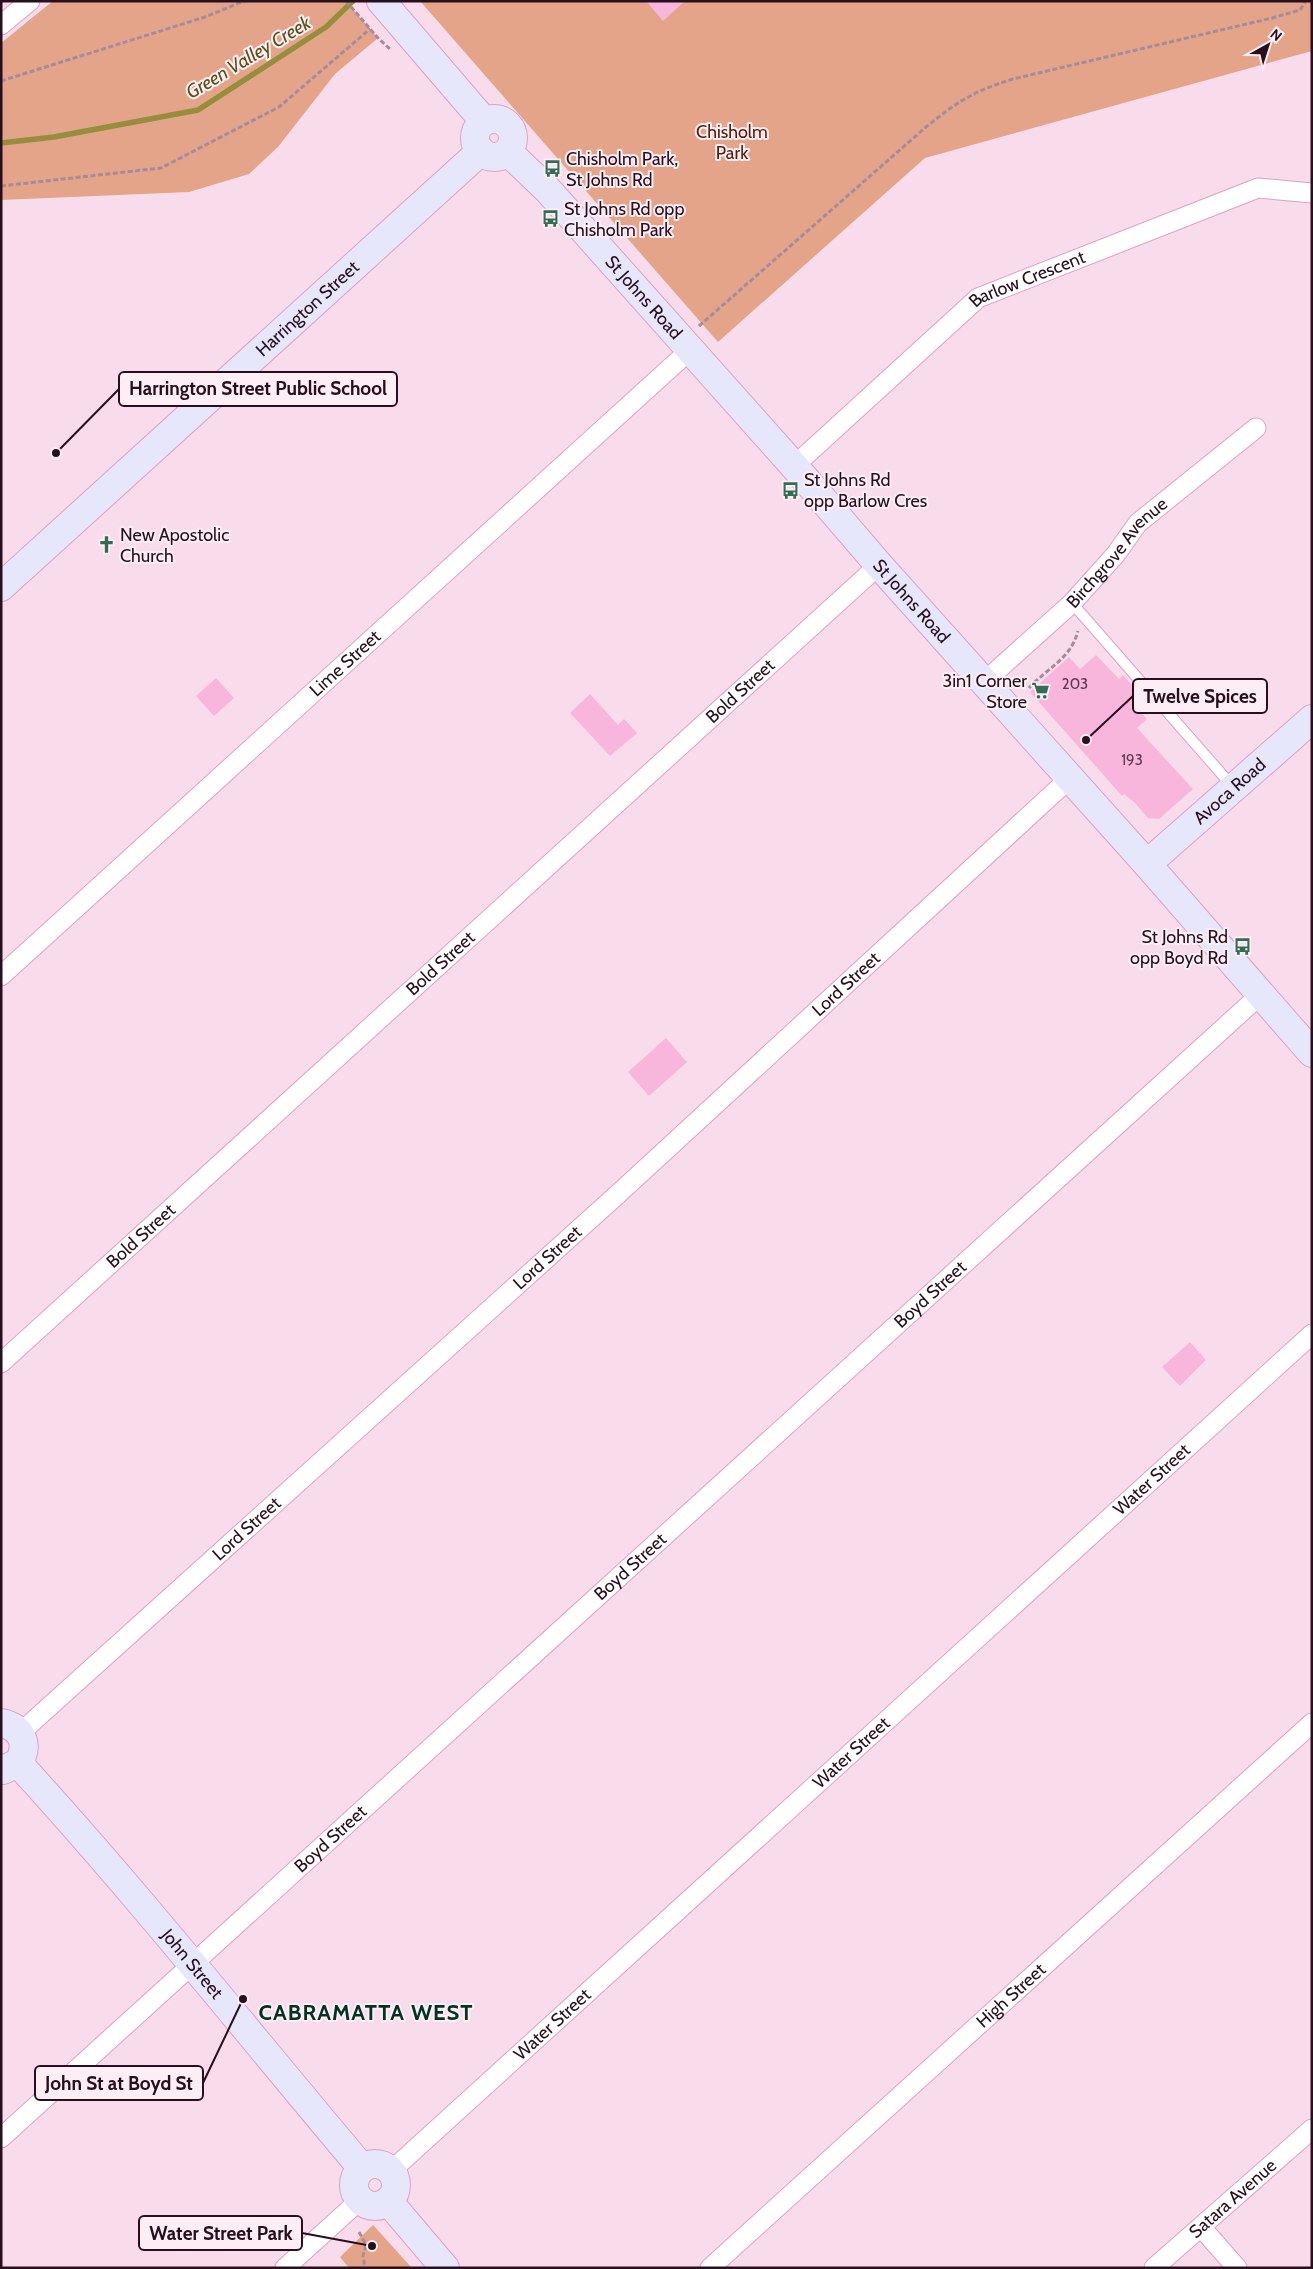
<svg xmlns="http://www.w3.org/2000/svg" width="1313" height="2269" viewBox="0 0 1313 2269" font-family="Cabin,sans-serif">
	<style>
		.green { fill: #e4a489 }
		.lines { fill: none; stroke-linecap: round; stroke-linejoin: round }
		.stream { stroke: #968e3c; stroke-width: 5.5 }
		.building { fill: #f9b6dc }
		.lane-casing { stroke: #e19fc5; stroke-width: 12 }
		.street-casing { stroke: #e19fc5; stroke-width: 21 }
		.secondary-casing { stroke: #e19fc5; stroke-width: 30 }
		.path { stroke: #a68b9a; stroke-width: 3; stroke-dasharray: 5 2.5; stroke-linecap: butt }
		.lane { stroke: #fff; stroke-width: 10 }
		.street { stroke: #fff; stroke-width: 19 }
		.secondary { stroke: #e7e7fc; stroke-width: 28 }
		.labels { text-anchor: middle; stroke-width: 4; stroke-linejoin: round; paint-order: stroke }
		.number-label { font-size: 15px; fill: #5c394d }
		.park-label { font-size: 18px; fill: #4f1e06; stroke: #fdeef6 }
		.poi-label { font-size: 18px; fill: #270f1d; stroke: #fdeef6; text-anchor: start }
		.street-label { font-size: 18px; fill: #270f1d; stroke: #fdeef6 }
		.water-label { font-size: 19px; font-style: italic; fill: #575214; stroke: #fdeef6 }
		.district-label { font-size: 22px; font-weight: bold; letter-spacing: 1px; fill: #013322; stroke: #fdeef6 }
		.leader { fill: none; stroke: #270f1d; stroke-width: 2 }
		.callout-dot { fill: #270f1d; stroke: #fdeef6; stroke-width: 2 }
		.callout { fill: #fdeef6; stroke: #270f1d; stroke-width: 2 }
		.callout-label { font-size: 19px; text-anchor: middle; font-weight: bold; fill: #270f1d }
	</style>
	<rect width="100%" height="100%" fill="#f9dcec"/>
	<!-- green -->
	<g class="green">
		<polygon points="53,1 346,1 378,38 335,74 278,147 249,174 189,192 1,200 1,43"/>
		<polygon points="420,1 1312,1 1312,51 925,158 718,342"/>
		<polygon points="373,2225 412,2268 349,2268 340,2257"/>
	</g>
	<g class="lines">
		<!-- stream -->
		<polyline class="stream" points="1,143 54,137 198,110 326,27 353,1"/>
	</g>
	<!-- building -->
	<g class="building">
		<polygon points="646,1 685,1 663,21"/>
		<polygon points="1096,655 1119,679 1123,675 1143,697 1134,705 1147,719 1137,728 1193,789 1159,819 1148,818 1134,802 1124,794 1122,796 1030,692 1069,657 1080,669"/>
		<polygon points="216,678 234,698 214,716 196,696"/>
		<polygon points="590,694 618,725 624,719 637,733 610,756 570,713"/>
		<polygon points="666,1038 687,1062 649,1096 628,1072"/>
		<polygon points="1190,1342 1206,1360 1180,1386 1162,1367"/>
	</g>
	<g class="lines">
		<defs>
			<polyline id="lane" points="1072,603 1233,787"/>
			<g id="street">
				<polyline points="1,25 30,1"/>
				<path id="s1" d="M 794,466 L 978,298 L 1258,188 L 1312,193"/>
				<path id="s2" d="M 984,682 L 1072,603 L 1116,554 L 1138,523 L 1256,428"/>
				<path id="s3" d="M 1,976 L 690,350"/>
				<path id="s4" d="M 1,1363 L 879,565"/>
				<path id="s5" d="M 20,1733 L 618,1194 L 1070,778"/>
				<path id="s6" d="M 1,2138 L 1260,995"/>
				<path id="s7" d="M 391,2171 L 1312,1334"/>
				<polyline points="1201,2227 1237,2268"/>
				<polyline points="285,2268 361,2199"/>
				<path id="s8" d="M 710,2268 L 1312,1723"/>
				<path id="s9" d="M 1154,2268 L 1312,2129"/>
			</g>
			<g id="secondary">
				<polyline points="381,1 484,121"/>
				<circle cx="494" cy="138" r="19"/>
				<path id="s10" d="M 508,152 L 547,189 L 794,466 L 879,565 L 1147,864 L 1312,1053"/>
				<path id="s11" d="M 1,587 L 481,151"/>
				<path id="s12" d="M 1147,864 L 1312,719"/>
				<path d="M 1,1723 C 22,1727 30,1745 18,1763 L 3,1770"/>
				<path id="s13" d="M 18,1763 C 138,1894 248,2033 362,2168"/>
				<circle cx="375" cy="2185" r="21"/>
				<polyline points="388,2201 445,2268"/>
			</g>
		</defs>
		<!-- lane casing -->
		<use href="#lane" class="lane-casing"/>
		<!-- street casing -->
		<use href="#street" class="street-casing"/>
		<!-- secondary casing -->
		<use href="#secondary" class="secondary-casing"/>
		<!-- path -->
		<g class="path">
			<polyline points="346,1 378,38 391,50"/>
			<polyline points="1,81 205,17 244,1"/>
			<polyline points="1,186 161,168 279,107 370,29"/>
			<path d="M 699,326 L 926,127 C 958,101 974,91 1013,79 L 1272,18 L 1300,10 L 1306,1"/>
			<path d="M 1029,688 C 1048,667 1070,660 1078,631"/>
			<polyline points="359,2232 366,2245 363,2256 365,2268"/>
		</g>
		<!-- lane -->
		<use href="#lane" class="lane"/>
		<!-- street -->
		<use href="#street" class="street"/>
		<!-- secondary -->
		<use href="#secondary" class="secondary"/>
	</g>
	<!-- icons -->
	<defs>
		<symbol id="bus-bare" viewBox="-9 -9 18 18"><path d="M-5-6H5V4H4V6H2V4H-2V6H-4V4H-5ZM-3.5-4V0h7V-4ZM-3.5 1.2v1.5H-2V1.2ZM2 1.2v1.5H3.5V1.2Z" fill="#336c54" stroke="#fdeef6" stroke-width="2.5" paint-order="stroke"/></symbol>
		<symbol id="church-bare" viewBox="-9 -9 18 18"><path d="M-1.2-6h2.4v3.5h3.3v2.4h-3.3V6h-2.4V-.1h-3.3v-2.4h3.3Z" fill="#336c54" stroke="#fdeef6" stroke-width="2.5" paint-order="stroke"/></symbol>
		<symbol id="supermarket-bare" viewBox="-9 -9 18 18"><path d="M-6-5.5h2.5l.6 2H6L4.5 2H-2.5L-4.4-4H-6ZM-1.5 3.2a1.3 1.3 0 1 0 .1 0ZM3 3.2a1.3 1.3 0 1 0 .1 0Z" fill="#336c54" stroke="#fdeef6" stroke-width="2.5" paint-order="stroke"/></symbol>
	</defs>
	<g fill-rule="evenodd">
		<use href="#bus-bare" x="540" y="156" width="25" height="25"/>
		<use href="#bus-bare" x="538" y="206" width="25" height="25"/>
		<use href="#bus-bare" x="778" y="478" width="25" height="25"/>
		<use href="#church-bare" x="94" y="532" width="25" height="25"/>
		<use href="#supermarket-bare" x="1028" y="678" width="25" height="25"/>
		<use href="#bus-bare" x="1230" y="934" width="25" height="25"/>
	</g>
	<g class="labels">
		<!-- number labels -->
		<g class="number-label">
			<text x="1075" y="689">203</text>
			<text x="1132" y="765">193</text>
		</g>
		<!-- park labels -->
		<g class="park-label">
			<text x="732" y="138">Chisholm<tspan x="732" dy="21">Park</tspan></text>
		</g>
		<!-- poi labels -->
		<g class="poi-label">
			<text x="566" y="165">Chisholm Park,<tspan x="566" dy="21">St Johns Rd</tspan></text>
			<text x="564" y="215">St Johns Rd opp<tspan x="564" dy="21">Chisholm Park</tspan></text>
			<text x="804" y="486">St Johns Rd<tspan x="804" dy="21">opp Barlow Cres</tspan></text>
			<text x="120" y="541">New Apostolic<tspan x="120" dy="21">Church</tspan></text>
			<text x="1027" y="687" text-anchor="end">3in1 Corner<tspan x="1027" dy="21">Store</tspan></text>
			<text x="1228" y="943" text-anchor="end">St Johns Rd<tspan x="1228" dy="21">opp Boyd Rd</tspan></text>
		</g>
		<!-- street labels -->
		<g class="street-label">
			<text dy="6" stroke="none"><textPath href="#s1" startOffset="302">Barlow Crescent</textPath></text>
			<text dy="6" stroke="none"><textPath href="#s10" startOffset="199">St Johns Road</textPath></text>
			<text dy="6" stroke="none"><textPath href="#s11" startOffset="414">Harrington Street</textPath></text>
			<text dy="6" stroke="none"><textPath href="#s2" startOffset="186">Birchgrove Avenue</textPath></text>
			<text dy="6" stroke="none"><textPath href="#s10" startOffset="604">St Johns Road</textPath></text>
			<text dy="6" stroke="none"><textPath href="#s3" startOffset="465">Lime Street</textPath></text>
			<text dy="6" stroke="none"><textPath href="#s4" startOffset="999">Bold Street</textPath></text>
			<text dy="6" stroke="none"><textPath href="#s12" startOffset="110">Avoca Road</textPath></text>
			<text dy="6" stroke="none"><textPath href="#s4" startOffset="594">Bold Street</textPath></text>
			<text dy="6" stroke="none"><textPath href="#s5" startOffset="1115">Lord Street</textPath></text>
			<text dy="6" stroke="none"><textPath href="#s4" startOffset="189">Bold Street</textPath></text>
			<text dy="6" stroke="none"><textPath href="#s5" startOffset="710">Lord Street</textPath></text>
			<text dy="6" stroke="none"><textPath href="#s6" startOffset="1255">Boyd Street</textPath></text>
			<text dy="6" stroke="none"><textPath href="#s7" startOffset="1028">Water Street</textPath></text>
			<text dy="6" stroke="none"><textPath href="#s5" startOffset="305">Lord Street</textPath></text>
			<text dy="6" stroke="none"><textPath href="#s6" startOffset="850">Boyd Street</textPath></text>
			<text dy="6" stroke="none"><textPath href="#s7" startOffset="622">Water Street</textPath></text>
			<text dy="6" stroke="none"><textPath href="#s6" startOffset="445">Boyd Street</textPath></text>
			<text dy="6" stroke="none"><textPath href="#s13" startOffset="266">John Street</textPath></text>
			<text dy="6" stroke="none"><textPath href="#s8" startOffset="406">High Street</textPath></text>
			<text dy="6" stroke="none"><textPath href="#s7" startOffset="218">Water Street</textPath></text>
			<text dy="6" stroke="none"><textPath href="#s9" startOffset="105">Satara Avenue</textPath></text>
		</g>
		<!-- water labels -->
		<g class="water-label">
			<text transform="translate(248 57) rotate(-31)" y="7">Green Valley Creek</text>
		</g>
		<!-- district labels -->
		<g class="district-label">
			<text x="366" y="2020">CABRAMATTA WEST</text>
		</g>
	</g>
	<!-- callouts -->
	<path class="leader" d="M56 453L119 389M1086 740L1133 696M243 1999L203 2083M372 2246L302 2233"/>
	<g class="callout-dot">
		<circle cx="56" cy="453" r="5"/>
		<circle cx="1086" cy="740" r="5"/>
		<circle cx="243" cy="1999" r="5"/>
		<circle cx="372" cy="2246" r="5"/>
	</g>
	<g class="callout">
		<rect x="119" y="372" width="278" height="34" rx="5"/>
		<rect x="1133" y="679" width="134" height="34" rx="5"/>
		<rect x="35" y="2066" width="168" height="34" rx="5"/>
		<rect x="139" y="2216" width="163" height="34" rx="5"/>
	</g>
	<g class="callout-label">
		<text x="258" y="395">Harrington Street Public School</text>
		<text x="1200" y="703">Twelve Spices</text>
		<text x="119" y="2090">John St at Boyd St</text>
		<text x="221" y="2240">Water Street Park</text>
	</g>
	<!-- border -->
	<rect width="1313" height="2269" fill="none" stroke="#270f1d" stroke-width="5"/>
	<!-- north arrow -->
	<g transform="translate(1268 45) rotate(39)" stroke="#fdeef6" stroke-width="4" paint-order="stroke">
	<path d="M0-4L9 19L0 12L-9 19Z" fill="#270f1d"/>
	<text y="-8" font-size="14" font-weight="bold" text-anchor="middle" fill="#270f1d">N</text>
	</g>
</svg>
